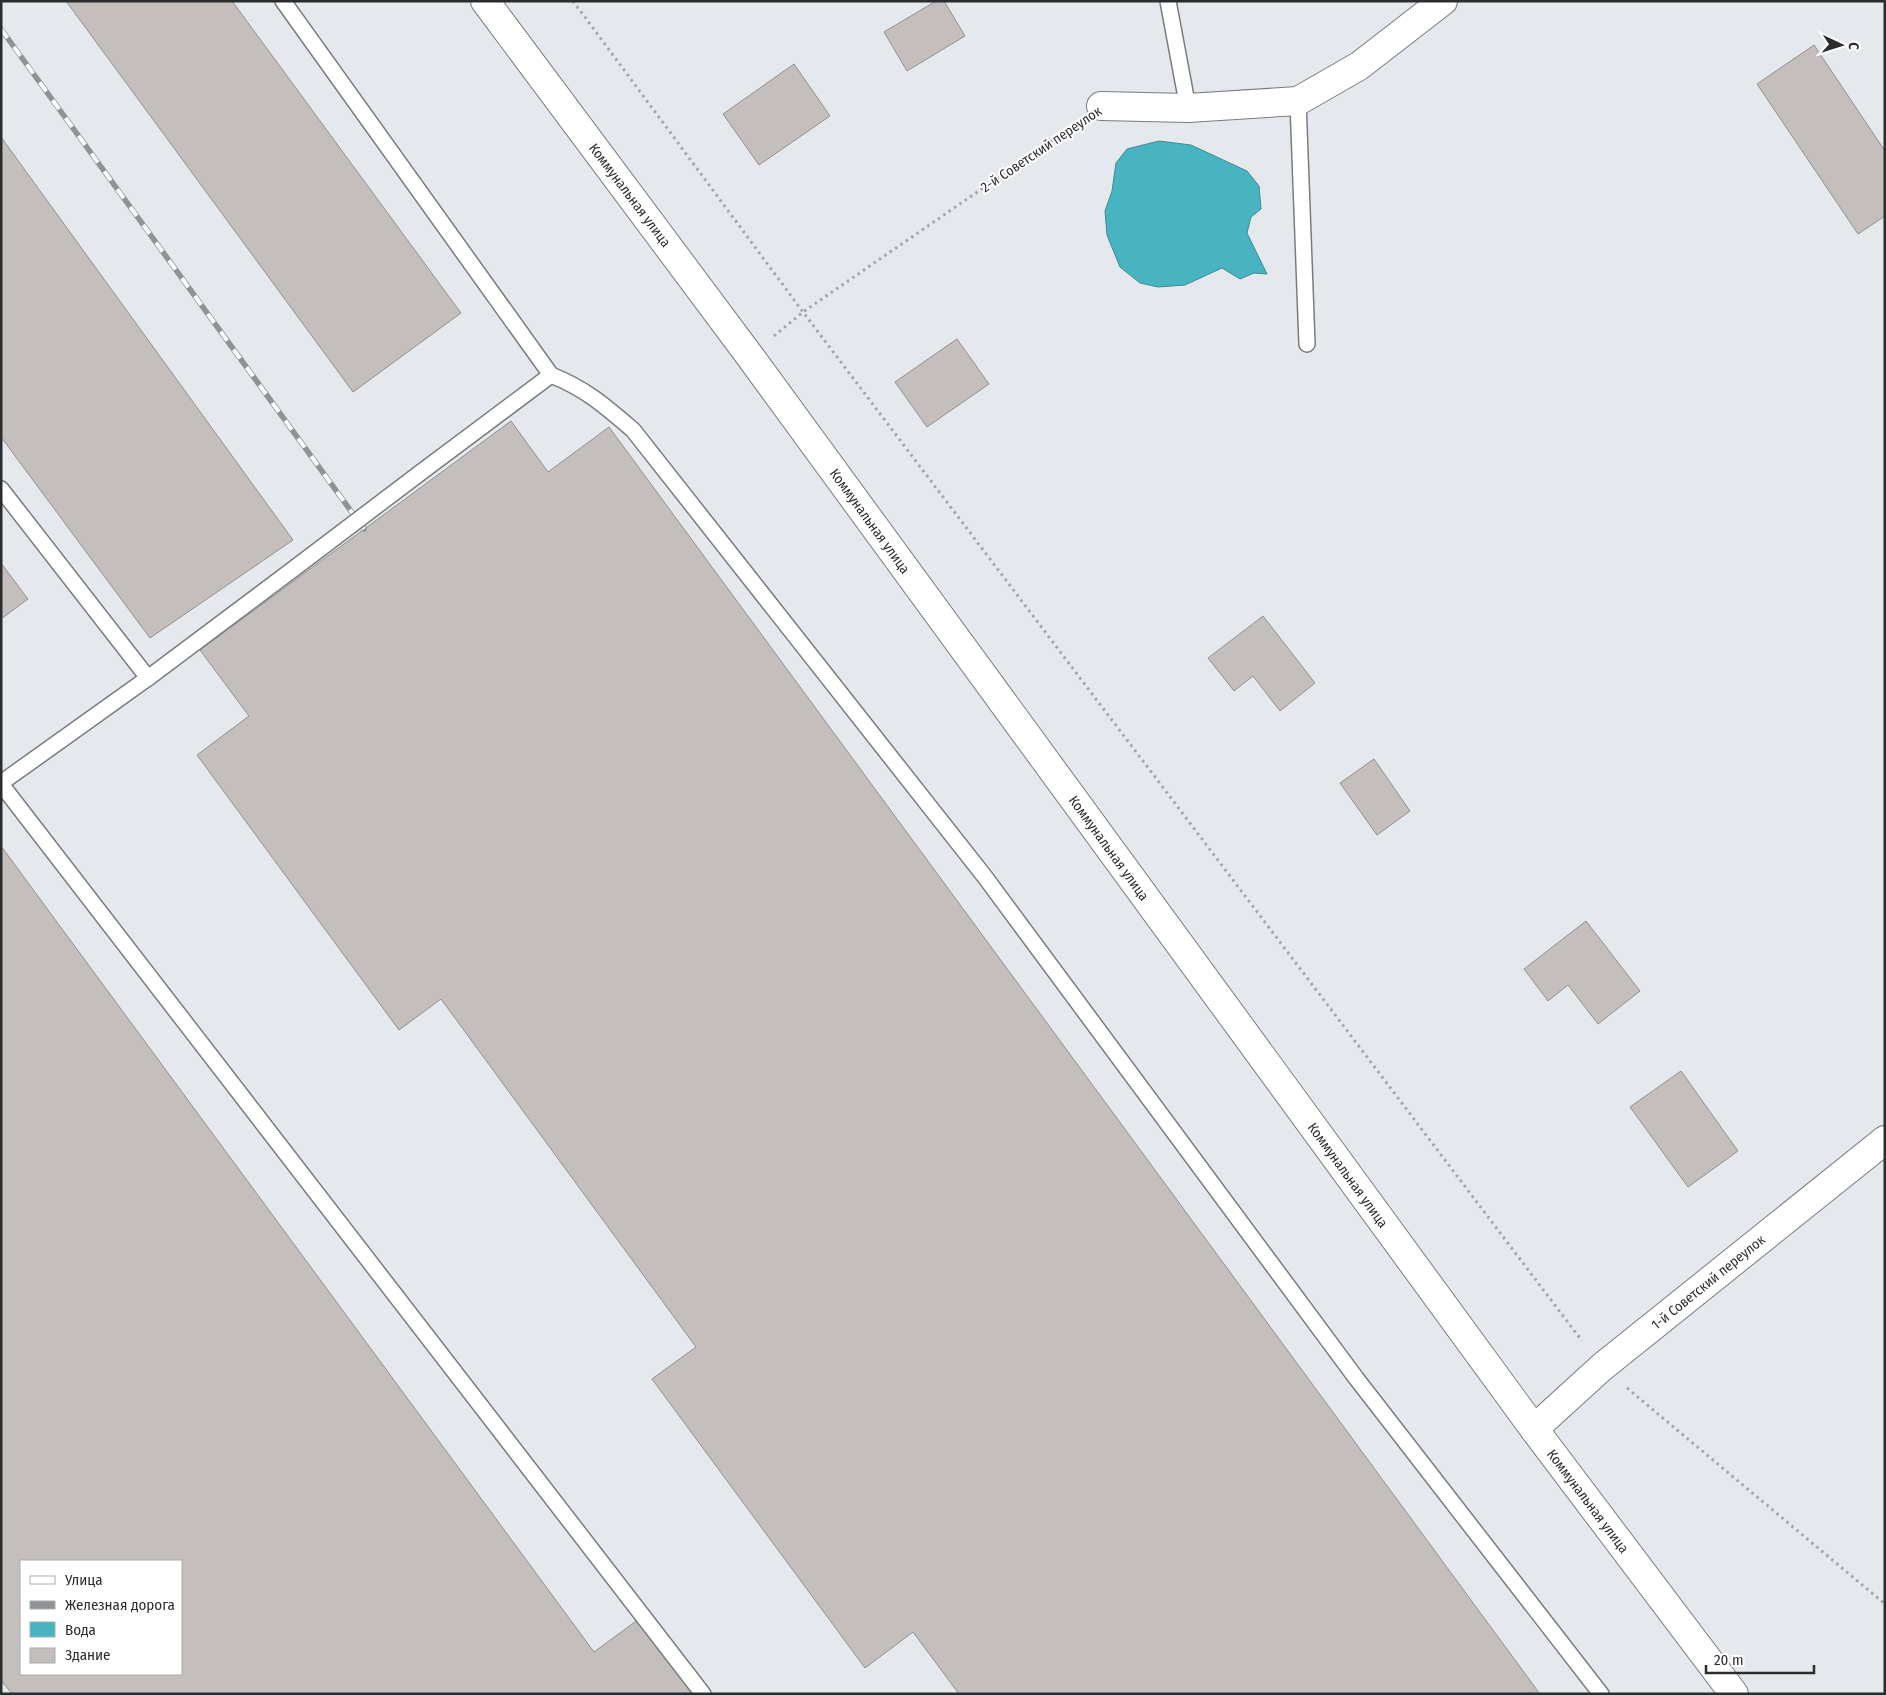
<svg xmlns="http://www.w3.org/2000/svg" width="1886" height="1695" viewBox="0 0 1886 1695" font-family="'Fira Sans Condensed',sans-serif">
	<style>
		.water { fill: #48b3c1; stroke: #3f8a95 }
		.building { fill: #c4bebd; stroke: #948f8f; fill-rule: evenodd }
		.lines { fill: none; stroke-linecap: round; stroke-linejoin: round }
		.lane-casing { stroke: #797c7f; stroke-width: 18 }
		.street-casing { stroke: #797c7f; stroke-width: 30 }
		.secondary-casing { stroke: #797c7f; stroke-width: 30 }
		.path { stroke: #a3a6a9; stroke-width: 3; stroke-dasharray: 2.5 4; stroke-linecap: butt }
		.lane { stroke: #fff; stroke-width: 15 }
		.street { stroke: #fff; stroke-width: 28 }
		.secondary { stroke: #fff; stroke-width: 28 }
		.rail-casing { stroke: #909396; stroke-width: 5.5 }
		.rail { stroke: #fff; stroke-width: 4; stroke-dasharray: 11; stroke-linecap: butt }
		.lane-bridge-casing { stroke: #797c7f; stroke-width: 18; stroke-linecap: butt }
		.lane-bridge { stroke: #fff; stroke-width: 15 }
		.labels { text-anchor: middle; stroke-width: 4; stroke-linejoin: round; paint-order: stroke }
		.street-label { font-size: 14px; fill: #2b2c2e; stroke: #fff }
	</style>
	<rect width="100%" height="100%" fill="#e5e9ed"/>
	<!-- water -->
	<polygon class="water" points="1159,141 1191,145 1247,171 1259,186 1261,209 1251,217 1247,233 1267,274 1254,273 1240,279 1222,268 1185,285 1158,287 1140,283 1120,267 1107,235 1105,211 1112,191 1116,163 1127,149"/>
	<!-- building -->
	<g class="building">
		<polygon points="66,1 232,1 461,313 353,392"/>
		<polygon points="936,1 944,1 965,36 907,71 884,32"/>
		<polygon points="1814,45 1885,151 1885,216 1858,234 1757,84"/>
		<polygon points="794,64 830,116 759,165 723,114"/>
		<polygon points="1,137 293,540 150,638 1,437"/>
		<polygon points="957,339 989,384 927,427 895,382"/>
		<polygon points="511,421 548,472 609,427 1540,1694 959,1694 913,1632 865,1668 652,1379 696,1347 441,999 399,1030 197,755 249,716 200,650"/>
		<polygon points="1,563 28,599 1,619"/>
		<polygon points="1263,616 1315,683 1280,711 1253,676 1234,691 1208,658"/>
		<polygon points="1374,759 1410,811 1377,835 1340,783"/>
		<path d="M 1,846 L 594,1652 L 643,1616 L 700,1694 L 12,1694 L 1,1680 ZM 21,1561 L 181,1561 L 181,1674 L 21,1674 Z"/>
		<polygon points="1586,921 1640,991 1598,1024 1568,985 1548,1001 1524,969"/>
		<polygon points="1681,1071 1738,1151 1688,1187 1630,1107"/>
	</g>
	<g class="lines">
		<defs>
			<g id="lane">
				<path d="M 283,1 L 551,375 C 586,389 605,406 633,430 L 985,877 L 1356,1378 L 1601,1694"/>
				<polyline points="1168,1 1188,108"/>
				<polyline points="1298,101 1307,344"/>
				<polyline points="420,473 551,375"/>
				<polyline points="1,489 148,678"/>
				<polyline points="1,783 148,678 296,567"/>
				<polyline points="1,784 703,1694"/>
			</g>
			<g id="street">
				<polyline points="1101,106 1188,108 1298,101 1359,66 1443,1"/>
				<polyline points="1534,1429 1602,1367 1885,1140"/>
			</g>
			<polyline id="secondary" points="485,1 749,355 1534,1429 1734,1694"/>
		</defs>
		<!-- lane casing -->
		<use href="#lane" class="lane-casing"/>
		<!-- street casing -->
		<use href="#street" class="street-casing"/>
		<!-- secondary casing -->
		<use href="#secondary" class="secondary-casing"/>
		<!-- path -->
		<g class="path">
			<polyline points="573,1 803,312 1582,1341"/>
			<polyline points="774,336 803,312 1076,124"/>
			<polyline points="1627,1388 1885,1604"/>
		</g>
		<!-- lane -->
		<use href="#lane" class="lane"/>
		<!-- street -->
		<use href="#street" class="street"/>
		<!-- secondary -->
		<use href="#secondary" class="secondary"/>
		<defs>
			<polyline id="rail" points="1,29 364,529"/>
		</defs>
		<!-- rail casing -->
		<use href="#rail" class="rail-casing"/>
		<!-- rail -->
		<use href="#rail" class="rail"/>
		<defs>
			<polyline id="lane-bridge" points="296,567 420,473"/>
		</defs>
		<!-- lane-bridge casing -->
		<use href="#lane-bridge" class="lane-bridge-casing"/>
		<!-- lane-bridge -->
		<use href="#lane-bridge" class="lane-bridge"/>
	</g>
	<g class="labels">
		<!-- street labels -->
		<g class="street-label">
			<text transform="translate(1041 149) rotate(-34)" y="5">2-й Советский переулок</text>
			<text transform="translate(630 195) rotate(53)" y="5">Коммунальная улица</text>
			<text transform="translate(870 521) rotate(54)" y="5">Коммунальная улица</text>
			<text transform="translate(1109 848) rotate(54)" y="5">Коммунальная улица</text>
			<text transform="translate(1348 1175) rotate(54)" y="5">Коммунальная улица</text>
			<text transform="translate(1708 1282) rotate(-39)" y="5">1-й Советский переулок</text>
			<text transform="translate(1588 1501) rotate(53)" y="5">Коммунальная улица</text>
		</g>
	</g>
	<!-- border -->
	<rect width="1886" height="1695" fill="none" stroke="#2b2c2e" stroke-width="5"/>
	<!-- legend -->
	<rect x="20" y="1560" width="162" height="115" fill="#ffffff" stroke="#aaabab"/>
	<rect x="30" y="1576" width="25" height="8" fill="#ffffff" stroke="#aaabab"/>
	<text x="65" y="1585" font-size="15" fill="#2b2c2e">Улица</text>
	<rect x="30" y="1601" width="25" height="8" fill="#909396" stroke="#aaabab"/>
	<text x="65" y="1610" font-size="15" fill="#2b2c2e">Железная дорога</text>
	<rect x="30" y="1622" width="25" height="15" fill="#48b3c1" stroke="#aaabab"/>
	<text x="65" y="1635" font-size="15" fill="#2b2c2e">Вода</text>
	<rect x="30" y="1648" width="25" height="15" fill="#c4bebd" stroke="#aaabab"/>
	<text x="65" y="1660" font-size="15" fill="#2b2c2e">Здание</text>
	<!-- north arrow -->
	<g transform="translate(1841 45) rotate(94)" stroke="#ffffff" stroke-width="4" paint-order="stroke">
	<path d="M0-4L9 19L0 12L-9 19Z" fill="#2b2c2e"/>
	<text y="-8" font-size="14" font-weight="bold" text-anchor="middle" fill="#2b2c2e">С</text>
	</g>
	<!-- scale -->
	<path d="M1706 1665v8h108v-8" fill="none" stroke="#2b2c2e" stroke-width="2.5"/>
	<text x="1714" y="1665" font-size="15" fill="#2b2c2e" stroke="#ffffff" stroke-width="4" paint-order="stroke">20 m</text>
</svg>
